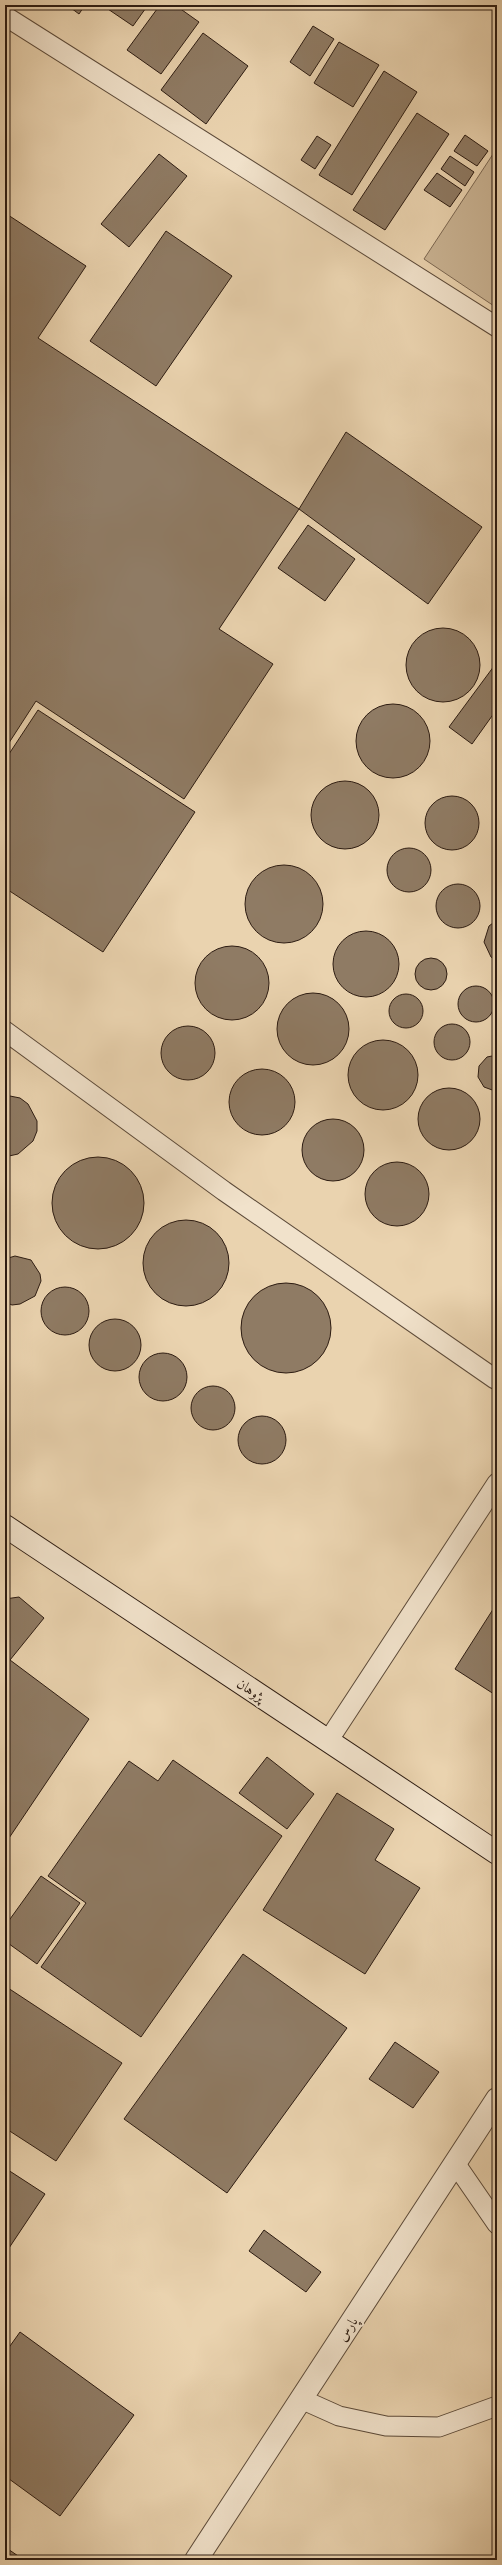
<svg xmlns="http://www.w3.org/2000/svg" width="502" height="2565" viewBox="0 0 502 2565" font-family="'Libre Bodoni',Amiri,serif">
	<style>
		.green { fill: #cab494; stroke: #7c6853 }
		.building { fill: #8f7b64; stroke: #2d1c12 }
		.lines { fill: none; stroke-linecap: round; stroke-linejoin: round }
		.lane-casing { stroke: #5c4a39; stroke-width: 21 }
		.street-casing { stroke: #5c4a39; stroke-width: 24 }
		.secondary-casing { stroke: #2d1c12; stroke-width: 24 }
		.lane { stroke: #f1e2cb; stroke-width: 19 }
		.street { stroke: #f1e2cb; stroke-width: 22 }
		.secondary { stroke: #f1e2cb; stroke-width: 22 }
		.labels { text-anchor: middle; stroke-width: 4; stroke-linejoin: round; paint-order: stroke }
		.street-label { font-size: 14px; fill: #2d1c12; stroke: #f1e2cb }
	</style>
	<rect width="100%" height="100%" fill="#ead3af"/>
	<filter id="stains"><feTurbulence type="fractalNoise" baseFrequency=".005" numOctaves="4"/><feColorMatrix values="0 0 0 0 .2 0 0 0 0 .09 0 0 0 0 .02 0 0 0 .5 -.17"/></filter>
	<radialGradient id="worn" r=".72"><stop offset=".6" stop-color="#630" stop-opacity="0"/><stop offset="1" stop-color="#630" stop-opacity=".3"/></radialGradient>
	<!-- green -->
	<polygon class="green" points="497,148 497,308 424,259"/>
	<!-- building -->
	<g class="building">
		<polygon points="67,5 85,5 79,14"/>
		<polygon points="102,5 148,5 133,26"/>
		<polygon points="160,5 175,5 199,22 161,74 127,50"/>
		<polygon points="313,26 334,39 310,76 290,62"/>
		<polygon points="203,33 248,66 206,124 161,90"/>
		<polygon points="339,42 379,65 353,107 314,83"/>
		<polygon points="384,71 417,92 352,195 319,175"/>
		<polygon points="417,113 449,134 385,230 353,210"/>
		<polygon points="465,135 488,151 477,166 454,151"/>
		<polygon points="317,136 331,145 315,169 301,160"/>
		<polygon points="159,154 187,176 129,247 101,224"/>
		<polygon points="450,156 474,172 465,186 441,169"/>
		<polygon points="437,173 462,190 450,207 424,190"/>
		<polygon points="5,213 86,266 38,338 299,509 219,629 273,664 184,799 36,701 5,749"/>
		<polygon points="166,231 232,276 156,386 90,341"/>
		<polygon points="346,432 482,527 428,604 299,509"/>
		<polygon points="308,525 355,559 325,601 278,568"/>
		<circle cx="443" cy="665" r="37"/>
		<polygon points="497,662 497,709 472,744 449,727"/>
		<circle cx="393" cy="741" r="37"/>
		<polygon points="38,710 195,812 103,952 5,888 5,760"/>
		<circle cx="345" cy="815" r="34"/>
		<circle cx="452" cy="823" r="27"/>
		<circle cx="409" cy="870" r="22"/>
		<circle cx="284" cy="904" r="39"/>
		<circle cx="458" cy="906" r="22"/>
		<polygon points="497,920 497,961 491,957 484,942 489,926"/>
		<circle cx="366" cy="964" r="33"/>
		<circle cx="232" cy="983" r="37"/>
		<circle cx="431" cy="974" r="16"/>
		<circle cx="476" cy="1004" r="18"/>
		<circle cx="313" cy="1029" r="36"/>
		<circle cx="406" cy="1011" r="17"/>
		<circle cx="452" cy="1042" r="18"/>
		<circle cx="188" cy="1053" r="27"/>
		<circle cx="383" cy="1075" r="35"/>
		<polygon points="492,1056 497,1056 497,1091 495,1091 484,1087 478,1077 479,1066 487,1057"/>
		<circle cx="262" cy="1102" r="33"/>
		<circle cx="449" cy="1119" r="31"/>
		<polygon points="5,1095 20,1098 28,1104 37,1121 37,1131 33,1141 18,1154 9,1156 5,1155"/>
		<circle cx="333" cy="1150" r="31"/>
		<circle cx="98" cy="1203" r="46"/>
		<circle cx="397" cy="1194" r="32"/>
		<circle cx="186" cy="1263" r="43"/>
		<polygon points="15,1256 31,1260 40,1274 41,1281 35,1296 20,1304 12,1305 5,1302 5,1259"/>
		<circle cx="286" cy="1328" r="45"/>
		<circle cx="65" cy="1311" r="24"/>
		<circle cx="115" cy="1345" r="26"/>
		<circle cx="163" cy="1377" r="24"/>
		<circle cx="213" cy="1408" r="22"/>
		<circle cx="262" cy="1440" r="24"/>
		<polygon points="19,1597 44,1618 10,1660 89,1719 5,1844 5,1599"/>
		<polygon points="497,1603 497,1696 455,1669"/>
		<polygon points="267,1757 314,1794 287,1829 239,1793"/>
		<polygon points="173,1760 282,1836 141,2037 41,1967 86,1903 48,1876 129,1761 158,1781"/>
		<polygon points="337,1793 394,1829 375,1860 420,1888 365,1974 263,1910"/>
		<polygon points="41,1876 80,1903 37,1964 5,1941 5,1926"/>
		<polygon points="243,1954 347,2028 227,2193 124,2119"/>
		<polygon points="5,1986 122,2063 56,2161 5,2128"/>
		<polygon points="395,2042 439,2072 413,2108 369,2079"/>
		<polygon points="5,2168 45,2194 5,2254"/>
		<polygon points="264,2230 321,2272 306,2292 249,2251"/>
		<polygon points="20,2332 134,2415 60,2516 5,2476 5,2353"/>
		<polygon points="5,2547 24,2560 5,2560"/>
	</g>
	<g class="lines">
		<defs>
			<g id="lane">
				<polyline points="5,16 497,327"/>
				<polyline points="5,1031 224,1191 495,1379"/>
				<polyline points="328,1741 497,1483"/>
				<polyline points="455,2163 497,2224"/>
				<polyline points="301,2399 339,2416 386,2426 439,2427 497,2406"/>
			</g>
			<polyline id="street" points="196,2560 497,2099"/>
			<polyline id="secondary" points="5,1526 497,1853"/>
		</defs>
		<!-- lane casing -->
		<use href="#lane" class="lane-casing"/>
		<!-- street casing -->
		<use href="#street" class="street-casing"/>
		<!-- secondary casing -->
		<use href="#secondary" class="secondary-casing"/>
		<!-- lane -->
		<use href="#lane" class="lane"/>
		<!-- street -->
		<use href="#street" class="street"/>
		<!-- secondary -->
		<use href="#secondary" class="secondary"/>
	</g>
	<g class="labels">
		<!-- street labels -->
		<g class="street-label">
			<text transform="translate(251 1690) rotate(34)" y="5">پژوهان</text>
			<text transform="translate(347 2329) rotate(-57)" y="5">پارس</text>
		</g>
	</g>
	<!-- margin -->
	<rect width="502" height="2565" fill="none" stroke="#ead3af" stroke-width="20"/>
	<rect x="6" y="6" width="490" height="2553" fill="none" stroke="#2d1c12" stroke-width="2"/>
	<rect x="10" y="10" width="482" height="2545" fill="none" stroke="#2d1c12"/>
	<rect width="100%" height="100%" filter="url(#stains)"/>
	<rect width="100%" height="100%" fill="url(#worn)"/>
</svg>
